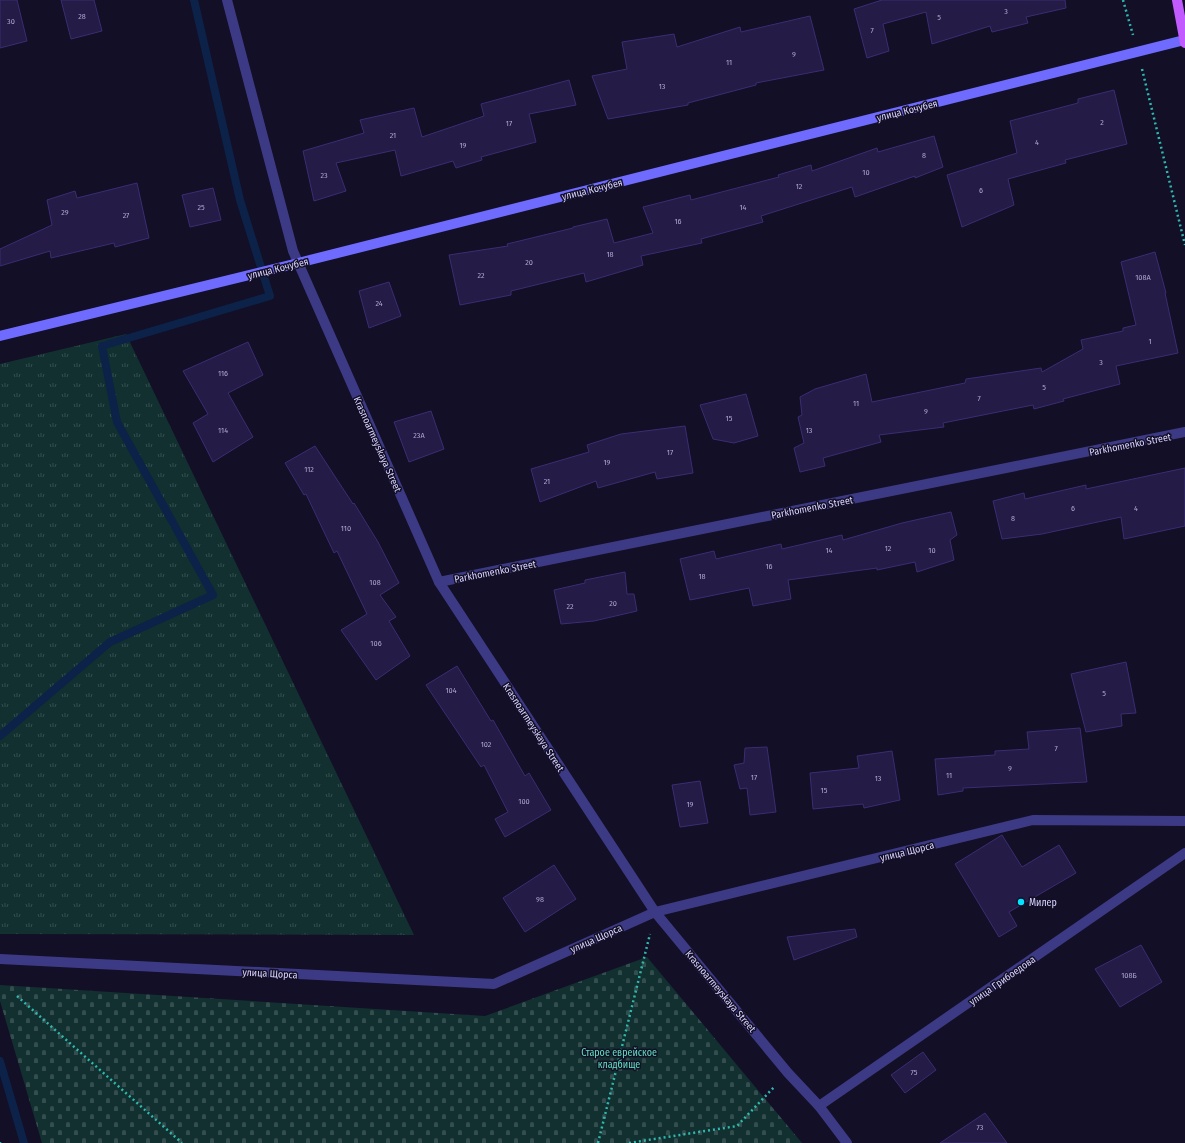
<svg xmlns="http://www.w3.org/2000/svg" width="1185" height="1143" viewBox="0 0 1185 1143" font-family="'Fira Sans Condensed',sans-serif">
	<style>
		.grass { fill: url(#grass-tufts) }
		.cemetery { fill: url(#cemetery-stones) }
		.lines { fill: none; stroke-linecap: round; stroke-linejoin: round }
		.stream { stroke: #0c2248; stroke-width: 8 }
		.building { fill: #241b47; stroke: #3b2d73 }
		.path { stroke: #2fb8b0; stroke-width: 2.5; stroke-dasharray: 2 3; stroke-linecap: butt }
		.lane { stroke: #3d3a85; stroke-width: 10 }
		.street { stroke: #3d3a85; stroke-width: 10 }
		.secondary { stroke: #6f6bff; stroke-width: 10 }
		.primary { stroke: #c25bff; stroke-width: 10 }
		.poi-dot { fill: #00e5ff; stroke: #130f26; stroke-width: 1.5 }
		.labels { text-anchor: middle; stroke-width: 3; stroke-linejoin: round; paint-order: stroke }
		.number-label { font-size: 8px; fill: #aca6d1 }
		.street-label { font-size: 10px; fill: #d9d4ff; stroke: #130f26 }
		.poi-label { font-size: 10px; fill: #d9d4ff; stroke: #130f26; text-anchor: start }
		.park-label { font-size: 10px; fill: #5fe0c0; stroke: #130f26 }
	</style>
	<defs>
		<pattern id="grass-tufts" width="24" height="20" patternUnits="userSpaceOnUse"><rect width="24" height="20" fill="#12302f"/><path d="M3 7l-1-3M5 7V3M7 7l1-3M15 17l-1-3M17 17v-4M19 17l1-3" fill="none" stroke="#344d4e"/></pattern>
		<pattern id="cemetery-stones" width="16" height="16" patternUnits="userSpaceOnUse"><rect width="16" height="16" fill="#12302f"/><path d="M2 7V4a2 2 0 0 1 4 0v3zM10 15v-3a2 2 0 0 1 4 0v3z" fill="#344d4e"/></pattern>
	</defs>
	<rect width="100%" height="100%" fill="#130f26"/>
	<!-- grass -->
	<polygon class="grass" points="126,334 414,935 0,934 0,364"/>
	<!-- cemetery -->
	<polygon class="cemetery" points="647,957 802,1143 42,1143 0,1001 0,985 485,1016"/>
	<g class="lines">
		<!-- stream -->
		<g class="stream">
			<polyline points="0,736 110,642 213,595 117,422 102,346 270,296 240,200 194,0"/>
			<polyline points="0,1061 24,1143"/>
		</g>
	</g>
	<!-- building -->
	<g class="building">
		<polygon points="0,0 17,0 27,41 0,48"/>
		<polygon points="61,0 94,0 102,31 71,39"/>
		<polygon points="882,0 1065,0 1066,8 1026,17 1028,23 992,32 990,26 932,44 926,12 883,24 889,51 867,58 854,9"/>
		<polygon points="810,16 824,70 756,83 756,85 688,103 688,105 608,119 592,76 627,69 622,42 674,34 677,47 740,27 741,32"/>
		<polygon points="569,80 576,105 529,114 536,142 481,157 482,160 456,168 453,161 401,176 395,150 336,163 346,191 314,201 303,151 364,133 360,120 414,108 422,137 484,116 481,104"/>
		<polygon points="1114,90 1127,144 1065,160 1066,163 1008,179 1014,205 962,227 947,175 1017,153 1010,121 1078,103 1078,99"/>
		<polygon points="934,136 943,167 915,178 915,176 855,197 852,187 761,216 763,222 701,239 702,243 641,256 643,265 586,282 584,273 511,291 511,295 460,305 449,255 508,246 507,244 573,228 573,227 607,219 614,243 653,233 643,207 690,195 691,200 779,177 778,175 811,165 812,171 877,148 878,152"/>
		<polygon points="137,183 149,238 115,247 114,243 51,258 50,251 0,266 0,249 52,225 47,200 75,191 77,198"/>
		<polygon points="213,188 221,220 190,227 182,195"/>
		<polygon points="1155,252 1166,293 1165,293 1178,353 1116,366 1120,384 1063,399 1064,401 1034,409 1033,405 943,423 944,427 879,435 881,442 823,458 825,466 800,472 794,448 804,443 798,417 802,415 800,397 815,389 866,374 872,402 965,383 966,379 1041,368 1042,372 1083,349 1081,340 1123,331 1123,328 1136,325 1121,262"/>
		<polygon points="389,282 401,316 369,328 359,291"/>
		<polygon points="248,342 263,375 228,393 253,437 213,462 193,423 208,414 183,371"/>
		<polygon points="746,394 758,436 734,443 713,439 700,405"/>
		<polygon points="431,411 444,449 409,462 394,422"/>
		<polygon points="685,426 693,473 657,479 655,472 598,488 596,481 540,502 531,469 589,452 587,445 621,434"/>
		<polygon points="315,446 353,504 354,503 378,542 399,583 380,595 396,617 389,621 410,656 376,680 341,630 367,614 337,551 334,553 306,494 304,495 285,463"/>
		<polygon points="1185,468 1185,526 1124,539 1121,517 1042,534 1002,539 993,501 1024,493 1025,499 1086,485 1086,489"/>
		<polygon points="951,512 957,535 950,540 954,560 917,572 915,562 877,570 877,568 788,580 791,599 753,606 749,588 690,600 680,559 714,551 716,559 781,544 782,549 842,535 843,540 902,523"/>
		<polygon points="625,572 627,594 634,594 637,611 594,621 561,624 554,590 585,583 585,580"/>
		<polygon points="1126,662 1136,713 1121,714 1122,726 1086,732 1071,674"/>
		<polygon points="457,666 491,721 493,720 525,776 529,773 551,810 505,837 495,819 508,812 484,765 481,767 426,685"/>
		<polygon points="1080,728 1087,782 963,788 963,791 938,795 935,759 995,755 995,751 1029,749 1027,732"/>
		<polygon points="767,747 776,812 750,815 747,788 740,789 734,765 744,763 745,748"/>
		<polygon points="892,751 900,800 864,808 863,804 813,809 810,773 859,768 857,756"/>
		<polygon points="700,781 708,823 680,827 672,785"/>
		<polygon points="1002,835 1022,867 1059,845 1076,873 1009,912 1017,926 999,937 955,864"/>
		<polygon points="554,865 576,899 525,932 503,898"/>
		<polygon points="855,929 857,937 794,960 787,937"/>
		<polygon points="1141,945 1162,982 1120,1007 1095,969"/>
		<polygon points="923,1052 936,1070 905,1093 891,1075"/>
		<polygon points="985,1113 1007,1143 940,1143"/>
	</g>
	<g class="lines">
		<!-- path -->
		<g class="path">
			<polyline points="1123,0 1133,35"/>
			<polyline points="1142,69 1185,245"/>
			<polyline points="17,996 182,1143"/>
			<polyline points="0,1142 0,1143"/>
			<polyline points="598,1143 650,934"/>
			<polyline points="629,1143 737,1126 775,1086"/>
		</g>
		<!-- lane -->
		<g class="lane">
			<polyline points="0,959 494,984 655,912 1033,820 1185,821"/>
			<polyline points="819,1106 1185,853"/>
		</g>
		<!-- street -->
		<g class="street">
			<polyline points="227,0 293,251 439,582 655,912 788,1073 819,1106 847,1143"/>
			<polyline points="439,582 1185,432"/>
		</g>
		<!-- secondary -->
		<polyline class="secondary" points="0,336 298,263 1184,40"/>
		<!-- primary -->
		<polyline class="primary" points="1177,0 1185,43"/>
	</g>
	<!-- markers -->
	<circle class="poi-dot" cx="1021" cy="902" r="4"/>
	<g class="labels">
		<!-- number labels -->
		<g class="number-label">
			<text x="1006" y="14">3</text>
			<text x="82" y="19">28</text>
			<text x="939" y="20">5</text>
			<text x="11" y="24">30</text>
			<text x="872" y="33">7</text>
			<text x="794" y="57">9</text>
			<text x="729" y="65">11</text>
			<text x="662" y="89">13</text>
			<text x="1102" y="125">2</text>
			<text x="509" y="126">17</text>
			<text x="393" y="138">21</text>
			<text x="1037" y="145">4</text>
			<text x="463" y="148">19</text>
			<text x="924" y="158">8</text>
			<text x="866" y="175">10</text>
			<text x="324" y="178">23</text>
			<text x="799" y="189">12</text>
			<text x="981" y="193">6</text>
			<text x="201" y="210">25</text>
			<text x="743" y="210">14</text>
			<text x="65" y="215">29</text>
			<text x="126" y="218">27</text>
			<text x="678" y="224">16</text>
			<text x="610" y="257">18</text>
			<text x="529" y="265">20</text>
			<text x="481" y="278">22</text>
			<text x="1143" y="280">108А</text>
			<text x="379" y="306">24</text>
			<text x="1150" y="344">1</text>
			<text x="1101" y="365">3</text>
			<text x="223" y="376">116</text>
			<text x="1044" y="390">5</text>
			<text x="979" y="401">7</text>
			<text x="856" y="406">11</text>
			<text x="926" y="414">9</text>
			<text x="729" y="421">15</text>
			<text x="223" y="433">114</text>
			<text x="809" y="433">13</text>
			<text x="419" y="438">23А</text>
			<text x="670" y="455">17</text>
			<text x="607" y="465">19</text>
			<text x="309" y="472">112</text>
			<text x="547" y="484">21</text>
			<text x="1073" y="511">6</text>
			<text x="1136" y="511">4</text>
			<text x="1013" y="521">8</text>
			<text x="346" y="531">110</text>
			<text x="888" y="551">12</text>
			<text x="829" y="553">14</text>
			<text x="932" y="553">10</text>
			<text x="769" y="569">16</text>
			<text x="702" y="579">18</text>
			<text x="375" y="585">108</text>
			<text x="613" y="606">20</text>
			<text x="570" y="609">22</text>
			<text x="376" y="646">106</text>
			<text x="451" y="693">104</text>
			<text x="1104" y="696">5</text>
			<text x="486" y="747">102</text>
			<text x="1056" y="751">7</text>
			<text x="1010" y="771">9</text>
			<text x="949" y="778">11</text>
			<text x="754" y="780">17</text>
			<text x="878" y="781">13</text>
			<text x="824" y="793">15</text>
			<text x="524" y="804">100</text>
			<text x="690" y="807">19</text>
			<text x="540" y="902">98</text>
			<text x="1129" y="978">108Б</text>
			<text x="914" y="1075">75</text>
			<text x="980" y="1130">73</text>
		</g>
		<!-- street labels -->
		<g class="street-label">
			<text transform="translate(907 110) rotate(-14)" y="4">улица Кочубея</text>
			<text transform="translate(592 189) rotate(-14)" y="4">улица Кочубея</text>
			<text transform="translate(278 268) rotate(-14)" y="4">улица Кочубея</text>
			<text transform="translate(378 444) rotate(66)" y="4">Krasnoarmeyskaya Street</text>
			<text transform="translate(1130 444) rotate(-11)" y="4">Parkhomenko Street</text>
			<text transform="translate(812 507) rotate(-11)" y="4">Parkhomenko Street</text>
			<text transform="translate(495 571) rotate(-11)" y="4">Parkhomenko Street</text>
			<text transform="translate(534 727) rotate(57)" y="4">Krasnoarmeyskaya Street</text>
			<text transform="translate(907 851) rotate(-14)" y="4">улица Щорса</text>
			<text transform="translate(596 938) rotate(-24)" y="4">улица Щорса</text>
			<text transform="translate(270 973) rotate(3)" y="4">улица Щорса</text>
			<text transform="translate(1002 980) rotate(-35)" y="4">улица Грибоедова</text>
			<text transform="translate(721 991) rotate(50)" y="4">Krasnoarmeyskaya Street</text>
		</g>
		<!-- poi labels -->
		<g class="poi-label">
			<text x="1029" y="906">Милер</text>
		</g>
		<!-- park labels -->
		<g class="park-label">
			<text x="619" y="1056">Старое еврейское<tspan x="619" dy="12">кладбище</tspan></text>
		</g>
	</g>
</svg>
